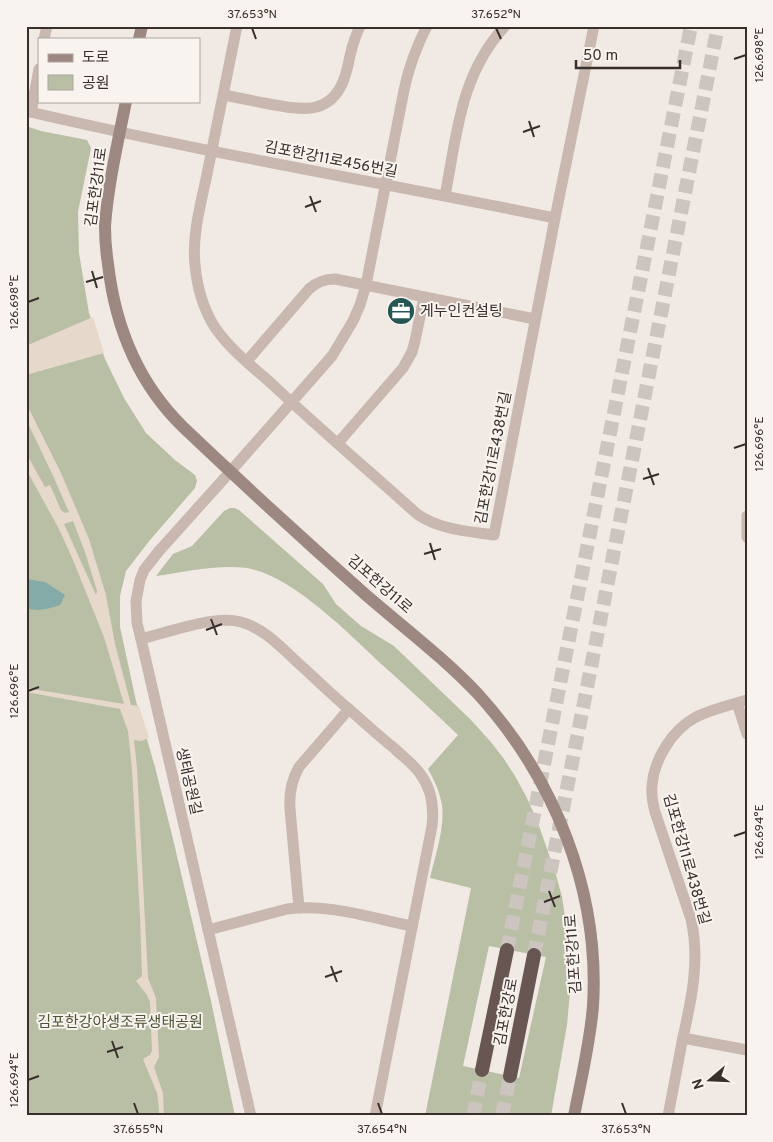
<svg xmlns="http://www.w3.org/2000/svg" width="773" height="1142" viewBox="0 0 773 1142" font-family="Overpass,'Noto Sans KR',sans-serif">
	<style>
		.green { fill: #b9bfa4; fill-rule: evenodd }
		.plaza { fill: #e7d8cc; fill-rule: evenodd }
		.water { fill: #85aba8 }
		.lines { fill: none; stroke-linecap: round; stroke-linejoin: round }
		.trunk-tunnel { stroke: #ccc4be; stroke-width: 14; stroke-dasharray: 14 7; stroke-linecap: butt }
		.minor { stroke: #c9b8af; stroke-width: 11 }
		.secondary { stroke: #9c8781; stroke-width: 12 }
		.trunk { stroke: #685652; stroke-width: 14 }
		.ticks { fill: none; stroke: #382f2c; stroke-width: 2 }
		.labels { text-anchor: middle; stroke-width: 4; stroke-linejoin: round; paint-order: stroke }
		.street-label { font-size: 15px; fill: #382f2c; stroke: #f9f3ef }
		.poi-label { font-size: 15px; fill: #382f2c; stroke: #f9f3ef; text-anchor: start }
		.park-label { font-size: 15px; fill: #4c5433; stroke: #f9f3ef }
		.neatline { fill: none; stroke: #382f2c; stroke-width: 2 }
		.ticks-label { font-size: 12px; text-anchor: middle; fill: #382f2c }
	</style>
	<rect width="100%" height="100%" fill="#f1e9e3"/>
	<!-- green -->
	<g class="green">
		<polygon points="26,126 41,131 87,140 91,148 78,212 79,253 89,313 105,359 124,398 146,433 175,460 195,475 197,481 195,488 150,540 126,571 120,596 120,627 136,701 155,767 173,839 211,1001 235,1116 26,1116"/>
		<path d="M 230,508 L 235,508 L 239,510 L 323,584 L 336,604 L 361,626 L 394,646 L 471,720 L 490,741 L 504,759 L 515,776 L 527,798 L 538,823 L 556,875 L 562,897 L 566,923 L 570,963 L 570,992 L 567,1025 L 551,1116 L 425,1116 L 471,888 L 430,878 C 435,856 445,828 442,805 C 440,792 434,780 428,769 L 458,735 C 432,710 406,686 379,662 C 347,632 292,576 247,568 C 217,564 185,572 156,576 L 173,554 L 192,546 L 224,511 ZM 489,946 L 546,957 L 519,1078 L 463,1066 Z"/>
	</g>
	<!-- plaza -->
	<g class="plaza">
		<polygon points="93,317 104,353 26,375 26,341 28,345"/>
		<path d="M 26,403 L 61,473 L 89,539 L 106,595 L 115,644 L 131,705 L 139,706 L 149,738 L 141,741 L 134,740 L 137,768 L 148,978 L 156,998 L 159,1057 L 154,1067 L 163,1093 L 164,1116 L 159,1116 L 159,1108 L 157,1093 L 143,1059 L 150,1055 L 152,1051 L 150,1002 L 147,995 L 136,981 L 142,976 L 140,916 L 132,769 L 128,731 L 120,709 L 26,692 L 26,688 L 124,704 L 104,637 L 73,560 L 59,529 L 26,469 L 26,453 L 45,487 L 50,485 L 61,510 L 65,513 L 69,512 L 54,478 L 26,419 ZM 73,521 L 85,552 L 97,591 L 96,595 L 64,524 Z"/>
	</g>
	<!-- water -->
	<path class="water" d="M 26,579 L 45,582 L 65,595 L 60,605 C 47,609 39,612 26,608 Z"/>
	<g class="lines">
		<!-- trunk-tunnel -->
		<g class="trunk-tunnel">
			<polyline points="507,950 691,26"/>
			<polyline points="534,955 718,26"/>
			<polyline points="473,1116 482,1070"/>
			<polyline points="502,1116 510,1076"/>
		</g>
		<!-- minor -->
		<g class="minor">
			<path d="M 237,26 C 227,77 216,128 206,179 C 200,207 192,236 195,265 C 197,286 203,308 214,326 C 229,349 253,367 273,385 C 320,429 369,471 417,514 C 440,530 467,531 494,535 L 555,218 L 594,26"/>
			<polyline points="44,39 47,26"/>
			<path d="M 224,95 C 239,98 254,101 269,104 C 297,109 326,116 341,86 C 347,75 348,63 351,52 C 353,43 356,35 360,26"/>
			<path d="M 26,111 C 201,152 379,182 555,218"/>
			<polyline points="31,112 39,69"/>
			<path d="M 445,196 C 457,134 460,75 505,26"/>
			<path d="M 247,361 L 309,289 C 317,282 324,279 335,279 L 535,319"/>
			<polyline points="338,443 403,368 412,352 415,341 424,297"/>
			<polyline points="747,516 747,537"/>
			<path d="M 141,639 C 169,632 214,615 241,622 C 263,628 281,647 297,662 C 315,678 332,695 351,711 C 365,723 379,736 394,748 C 403,757 414,764 421,775 C 432,790 434,808 432,826 L 375,1116"/>
			<polyline points="737,703 747,734"/>
			<path d="M 299,908 L 290,809 C 289,794 291,781 299,767 L 349,709"/>
			<path d="M 208,930 L 287,909 C 327,903 372,918 412,926"/>
			<polyline points="683,1038 747,1050"/>
			<path d="M 251,1116 L 141,639 L 137,623 L 136,601 L 140,580 L 144,570 L 159,551 L 230,472 L 332,356 L 353,321 L 360,305 L 366,285 L 404,90 C 409,67 416,47 427,26"/>
			<path d="M 668,1116 C 673,1089 678,1063 683,1037 C 692,998 700,959 691,919 L 655,812 C 653,804 651,795 652,786 C 654,759 672,730 696,717 C 712,709 730,705 747,700"/>
		</g>
		<!-- secondary -->
		<g class="secondary">
			<polyline points="139,39 142,26"/>
			<path d="M 126,101 C 118,142 108,184 105,226 C 105,238 106,251 108,264 C 115,325 138,383 183,427 C 243,484 304,540 366,595 C 403,627 444,658 478,694 C 555,779 600,891 593,1006 C 590,1043 581,1080 574,1116"/>
		</g>
		<!-- trunk -->
		<g class="trunk">
			<polyline points="482,1070 507,950"/>
			<polyline points="510,1076 534,955"/>
		</g>
	</g>
	<!-- ticks -->
	<path class="ticks" d="M 252,28 L 256,39M 496,28 L 501,39M 734,59 L 746,55M 529,121 L 534,137M 523,132 L 540,126M 310,196 L 316,212M 305,207 L 321,201M 92,271 L 97,288M 86,282 L 103,277M 28,302 L 39,298M 734,448 L 746,444M 648,468 L 654,485M 643,479 L 659,474M 430,543 L 435,560M 424,554 L 441,549M 211,619 L 217,635M 206,630 L 222,624M 28,691 L 39,687M 734,836 L 746,832M 549,891 L 555,907M 544,902 L 560,896M 331,966 L 337,982M 325,977 L 342,971M 112,1041 L 118,1058M 107,1052 L 123,1047M 28,1080 L 39,1076M 134,1103 L 138,1114M 378,1103 L 382,1114M 622,1103 L 626,1114"/>
	<!-- icons -->
	<defs>
		<symbol id="office-disc" viewBox="-11 -11 22 22"><circle r="9.5" fill="#265653" stroke="#f9f3ef"/><path d="M-6-3h4V-5.5h4V-3h4V5H-6ZM-1-4.5V-3h2v-1.5ZM-6 0V1H6V0Z" fill="#fff"/></symbol>
	</defs>
	<g fill-rule="evenodd">
		<use href="#office-disc" x="385" y="295" width="32" height="32"/>
	</g>
	<g class="labels">
		<!-- street labels -->
		<g class="street-label">
			<text transform="translate(331 159) rotate(11)" y="5">김포한강11로456번길</text>
			<text transform="translate(96 187) rotate(-82)" y="5">김포한강11로</text>
			<text transform="translate(493 458) rotate(-79)" y="5">김포한강11로438번길</text>
			<text transform="translate(380 584) rotate(41)" y="5">김포한강11로</text>
			<text transform="translate(189 781) rotate(77)" y="5">생태공원길</text>
			<text transform="translate(687 859) rotate(74)" y="5">김포한강11로438번길</text>
			<text transform="translate(573 954) rotate(-94)" y="5">김포한강11로</text>
			<text transform="translate(506 1012) rotate(-79)" y="5">김포한강로</text>
		</g>
		<!-- poi labels -->
		<g class="poi-label">
			<text x="420" y="316">게누인컨설팅</text>
		</g>
		<!-- park labels -->
		<g class="park-label">
			<text x="120" y="1027">김포한강야생조류생태공원</text>
		</g>
	</g>
	<!-- border -->
	<rect width="773" height="1142" fill="none" stroke="#f9f3ef" stroke-width="55"/>
	<!-- legend -->
	<rect x="38" y="38" width="162" height="65" fill="#f9f3ef" stroke="#aca5a1"/>
	<rect x="48" y="54" width="25" height="8" fill="#9c8781" stroke="#aca5a1"/>
	<text x="82" y="62" font-size="15" fill="#382f2c">도로</text>
	<rect x="48" y="75" width="25" height="15" fill="#b9bfa4" stroke="#aca5a1"/>
	<text x="82" y="88" font-size="15" fill="#382f2c">공원</text>
	<!-- north arrow -->
	<g transform="translate(710 1080) rotate(251)" stroke="#f9f3ef" stroke-width="4" paint-order="stroke">
	<path d="M0-4L9 19L0 12L-9 19Z" fill="#382f2c"/>
	<text y="-8" font-size="14" font-weight="bold" text-anchor="middle" fill="#382f2c">N</text>
	</g>
	<!-- scale -->
	<path d="M576 60v8h104v-8" fill="none" stroke="#382f2c" stroke-width="2.5"/>
	<text x="583" y="60" font-size="15" fill="#382f2c" stroke="#f9f3ef" stroke-width="4" paint-order="stroke">50 m</text>
	<rect x="28" y="28" width="718" height="1086" class="neatline"/>
	<g class="ticks-label">
		<text x="252" y="18">37.653°N</text>
		<text x="496" y="18">37.652°N</text>
		<text transform="translate(759 55) rotate(-90)" y="4">126.698°E</text>
		<text transform="translate(14 302) rotate(-90)" y="4">126.698°E</text>
		<text transform="translate(759 444) rotate(-90)" y="4">126.696°E</text>
		<text transform="translate(14 691) rotate(-90)" y="4">126.696°E</text>
		<text transform="translate(759 832) rotate(-90)" y="4">126.694°E</text>
		<text transform="translate(14 1080) rotate(-90)" y="4">126.694°E</text>
		<text x="138" y="1133">37.655°N</text>
		<text x="382" y="1133">37.654°N</text>
		<text x="626" y="1133">37.653°N</text>
	</g>
</svg>
